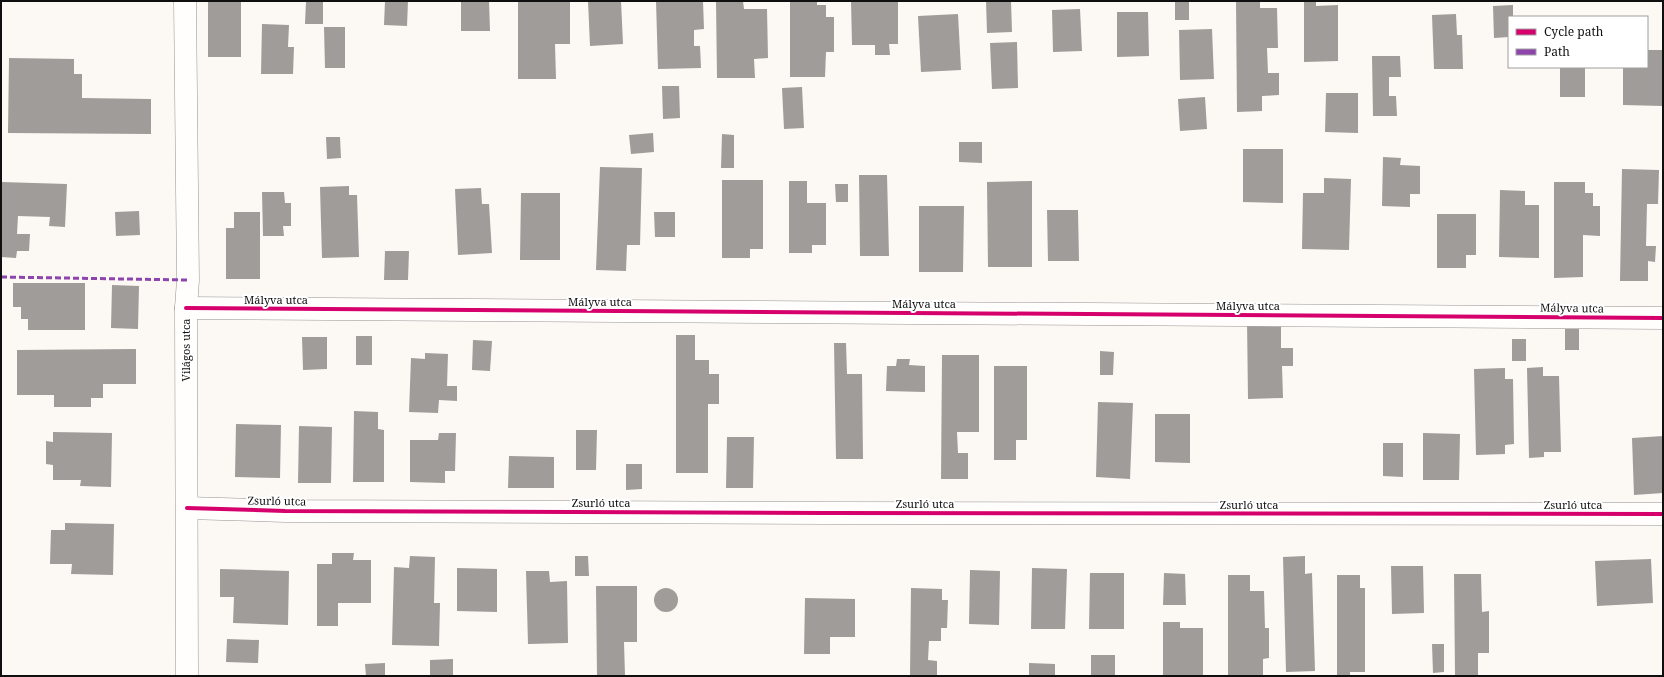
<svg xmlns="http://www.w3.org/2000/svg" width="1664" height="677" viewBox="0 0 1664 677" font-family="'Noto Serif',serif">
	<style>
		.building { fill: #9f9c99 }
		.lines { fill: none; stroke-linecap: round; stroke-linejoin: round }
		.minor-casing { stroke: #969492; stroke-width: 23 }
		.minor { stroke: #fffefd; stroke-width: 22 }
		.quiet { stroke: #8e44ad; stroke-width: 3; stroke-dasharray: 6 3; stroke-linecap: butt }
		.cycleway-casing { stroke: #fff; stroke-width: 6 }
		.cycleway { stroke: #d6006c; stroke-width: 4 }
		.labels { text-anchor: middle; stroke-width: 4; stroke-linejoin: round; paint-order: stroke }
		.street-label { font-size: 11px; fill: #0f0f0f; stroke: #fff }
	</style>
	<rect width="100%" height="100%" fill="#fcf9f4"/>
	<!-- building -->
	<g class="building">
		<rect x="208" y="1" width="33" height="56"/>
		<polygon points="306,1 323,1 323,24 305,24"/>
		<polygon points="385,1 408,1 407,26 384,25"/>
		<polygon points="461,1 489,1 490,31 461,31"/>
		<polygon points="518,1 570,1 570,44 555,44 556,79 518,79"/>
		<polygon points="588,1 621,1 623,44 590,46"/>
		<polygon points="656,1 703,1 704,29 694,30 694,46 700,46 701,68 658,69"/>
		<polygon points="716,1 743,1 744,9 767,9 768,58 754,59 755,78 717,78"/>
		<polygon points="790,1 817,1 817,5 826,5 826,17 834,17 834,52 826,52 825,77 790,77"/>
		<polygon points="851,1 898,1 898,44 889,44 890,55 875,55 875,45 852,45"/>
		<polygon points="986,1 1011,1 1012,32 987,33"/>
		<rect x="1175" y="1" width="14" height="19"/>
		<polygon points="1236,1 1260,1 1260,8 1277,8 1278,48 1267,48 1268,73 1279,73 1279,95 1262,96 1262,111 1237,112"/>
		<polygon points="1304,1 1316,1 1316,6 1338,5 1338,61 1304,62"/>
		<polygon points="1513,5 1513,17 1509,17 1509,37 1494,38 1493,6"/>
		<polygon points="1080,9 1082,51 1053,52 1052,10"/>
		<polygon points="1117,12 1148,12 1149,56 1117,57"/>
		<polygon points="958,14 961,70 921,72 918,16"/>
		<polygon points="1456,14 1457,35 1462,35 1463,69 1434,69 1432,15"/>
		<polygon points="262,24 289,25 288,47 294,47 293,74 261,74"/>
		<polygon points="324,27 345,27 345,68 325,68"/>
		<polygon points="1212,29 1214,79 1180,80 1179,30"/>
		<polygon points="1017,42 1018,88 992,89 990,43"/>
		<polygon points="1647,50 1663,50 1663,106 1623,105 1623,67 1647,67"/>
		<polygon points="1372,56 1400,56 1401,77 1389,77 1389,96 1396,96 1397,116 1373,116"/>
		<polygon points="9,58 74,59 74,74 82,74 82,98 151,99 151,134 8,133"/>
		<rect x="1560" y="67" width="25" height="30"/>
		<polygon points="662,86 679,86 680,118 663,119"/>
		<polygon points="802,87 804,128 784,129 782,88"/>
		<polygon points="1326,93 1358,93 1358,133 1325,132"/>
		<polygon points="1205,97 1207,129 1180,131 1178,99"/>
		<polygon points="653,133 654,152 631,154 629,135"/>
		<polygon points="722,134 734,135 734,168 721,168"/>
		<polygon points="326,137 340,137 341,158 327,159"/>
		<polygon points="959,142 982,142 982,163 959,162"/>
		<polygon points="1243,149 1283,149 1283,203 1243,202"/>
		<polygon points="1383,157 1401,158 1400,165 1420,166 1420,194 1410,194 1410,207 1382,206"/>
		<polygon points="600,167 642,168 640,245 627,245 626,271 596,270"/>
		<polygon points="1622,169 1659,170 1658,204 1647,204 1646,246 1656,246 1655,262 1648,261 1648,281 1620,281"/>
		<polygon points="859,175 887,175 889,256 860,256"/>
		<polygon points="1324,178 1351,179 1349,250 1302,249 1303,193 1324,193"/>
		<polygon points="722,180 763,180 763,249 750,249 750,258 722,258"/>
		<polygon points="789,181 807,181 807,203 826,203 826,245 812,245 812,253 789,253"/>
		<polygon points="1032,181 1032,267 988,267 987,182"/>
		<polygon points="1,182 67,184 65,227 49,226 50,217 18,216 17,234 30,234 29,251 17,251 16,258 1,257"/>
		<polygon points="1554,182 1585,182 1585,193 1593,193 1593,206 1600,206 1600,236 1583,235 1583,277 1554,278"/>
		<polygon points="835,184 848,184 848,202 836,202"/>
		<polygon points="349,186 349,195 357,195 359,257 322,258 320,187"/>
		<polygon points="481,188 482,204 489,204 492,253 458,255 455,189"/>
		<polygon points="1500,190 1525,191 1525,205 1539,205 1539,258 1499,257"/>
		<polygon points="262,192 284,192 285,203 291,203 291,226 283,226 284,236 263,236"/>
		<polygon points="521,193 560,193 560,260 520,260"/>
		<polygon points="919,206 964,206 963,272 919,272"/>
		<polygon points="1047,210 1078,210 1079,261 1048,261"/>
		<polygon points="139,211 140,235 116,236 115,212"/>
		<polygon points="234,212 260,212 260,279 226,279 226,228 234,228"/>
		<polygon points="654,212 675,212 675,237 655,237"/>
		<polygon points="1437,214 1476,214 1476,255 1466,255 1466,268 1437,268"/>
		<polygon points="385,251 409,251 408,280 384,280"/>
		<polygon points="13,283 85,283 85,330 28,330 28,319 21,319 21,307 13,307"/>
		<polygon points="112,285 139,286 138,329 111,328"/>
		<polygon points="1281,319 1281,348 1293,348 1293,366 1282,366 1283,398 1248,399 1247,320"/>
		<rect x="1565" y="329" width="14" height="21"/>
		<polygon points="676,335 695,335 695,360 709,360 709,374 719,374 719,404 708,404 708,473 676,473"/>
		<rect x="356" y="336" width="16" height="29"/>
		<polygon points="302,337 327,337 327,369 303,370"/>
		<rect x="1512" y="339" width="14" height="22"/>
		<polygon points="473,340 492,341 490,371 472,370"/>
		<polygon points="834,343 846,343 847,374 862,374 863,459 836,459"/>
		<polygon points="136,349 136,384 103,384 103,398 91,398 91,407 54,407 54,395 17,395 17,350"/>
		<polygon points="1100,351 1114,352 1113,375 1100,375"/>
		<polygon points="425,353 448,354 447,386 457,386 457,401 439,400 438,413 409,412 411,358 425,359"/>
		<polygon points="942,355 979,355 979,432 957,432 958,453 968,453 968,479 941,479"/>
		<polygon points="897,359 910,359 909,365 925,366 925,392 886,391 887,366 896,366"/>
		<polygon points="994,366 1027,366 1027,440 1016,440 1016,460 994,460"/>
		<polygon points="1543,367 1543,376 1559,376 1561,452 1544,452 1544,457 1529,458 1527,368"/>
		<polygon points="1505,368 1505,379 1513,379 1514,444 1505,445 1505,454 1476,455 1474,369"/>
		<polygon points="1098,402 1133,403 1130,479 1096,477"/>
		<polygon points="354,411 378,412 378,429 384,430 384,482 353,482"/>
		<polygon points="1155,414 1190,414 1190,463 1155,462"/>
		<polygon points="236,424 281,425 280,478 235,477"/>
		<polygon points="299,426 332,427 331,483 298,483"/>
		<polygon points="576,430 597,430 596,470 576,470"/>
		<polygon points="53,432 112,433 111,487 80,486 81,480 53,480 53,465 46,464 46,441 53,442"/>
		<polygon points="439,433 456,433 455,471 445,471 445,483 410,482 410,440 438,440"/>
		<polygon points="1423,433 1460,434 1459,480 1423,480"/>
		<polygon points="1663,436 1663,493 1634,495 1632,438"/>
		<polygon points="727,437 754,437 753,488 726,488"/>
		<polygon points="1383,443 1403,443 1403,477 1383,476"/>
		<polygon points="509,456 554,457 554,488 508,488"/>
		<polygon points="626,464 642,464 642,489 626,490"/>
		<polygon points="65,523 114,524 113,575 71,574 72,564 50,564 51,530 65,530"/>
		<polygon points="332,553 354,553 353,560 371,560 371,603 338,603 338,626 317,626 317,564 332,564"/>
		<polygon points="410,556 435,557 434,603 440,603 439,646 392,645 394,567 409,568"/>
		<polygon points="575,556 588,556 589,576 575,576"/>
		<polygon points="1305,556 1305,574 1312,573 1315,671 1286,672 1283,557"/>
		<polygon points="1651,559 1653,603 1597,606 1595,561"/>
		<polygon points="1391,566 1423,566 1424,613 1392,614"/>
		<polygon points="457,568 497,569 497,612 457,611"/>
		<polygon points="1032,568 1067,569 1065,629 1031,629"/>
		<polygon points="220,569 289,571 288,625 233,623 234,597 220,597"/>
		<polygon points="970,570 1000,571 999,625 969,624"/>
		<polygon points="526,571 549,571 550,582 567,581 568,643 528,644"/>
		<polygon points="1090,573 1124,573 1124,629 1089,629"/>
		<polygon points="1164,573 1185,574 1186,605 1163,605"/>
		<polygon points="1454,574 1481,574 1482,612 1489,611 1489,653 1478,653 1478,676 1455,676"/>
		<polygon points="1228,575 1250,575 1250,591 1264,591 1265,628 1269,628 1269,658 1263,659 1263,676 1228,676"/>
		<polygon points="1337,575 1360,575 1360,588 1365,588 1365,672 1350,672 1350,676 1337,676"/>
		<polygon points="596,586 637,586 637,642 624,642 625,676 597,676"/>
		<polygon points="911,588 942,589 942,600 948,600 947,628 941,628 941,641 929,641 928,660 937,661 937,676 910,676"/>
		<circle cx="666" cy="600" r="12"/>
		<polygon points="805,598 855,599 855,637 830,637 830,654 804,654"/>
		<polygon points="1163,622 1180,622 1180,628 1203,628 1203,676 1163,676"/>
		<polygon points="227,639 259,640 258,663 226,662"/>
		<polygon points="1432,644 1444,644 1444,672 1433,673"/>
		<rect x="1091" y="655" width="24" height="21"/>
		<polygon points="453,659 453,676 430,676 430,660"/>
		<polygon points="385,663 385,675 366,676 365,664"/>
		<polygon points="1029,663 1055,664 1055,676 1029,676"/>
	</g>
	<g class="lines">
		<defs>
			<g id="minor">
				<polyline points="185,1 188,280 186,308 187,676"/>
				<polyline points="186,308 1663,318"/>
				<polyline points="187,508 285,511 826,513 1663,514"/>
			</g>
		</defs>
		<!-- minor casing -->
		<use href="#minor" class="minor-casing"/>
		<!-- minor -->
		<use href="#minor" class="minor"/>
		<!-- quiet -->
		<polyline class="quiet" points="1,277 188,280"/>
		<defs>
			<g id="cycleway">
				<polyline points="186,308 1663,318"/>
				<polyline points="187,508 285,511 826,513 1663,514"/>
			</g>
		</defs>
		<!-- cycleway casing -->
		<use href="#cycleway" class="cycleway-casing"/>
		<!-- cycleway -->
		<use href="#cycleway" class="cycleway"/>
	</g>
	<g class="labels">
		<!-- street labels -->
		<g class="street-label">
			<text x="276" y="304">Mályva utca</text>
			<text x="600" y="306">Mályva utca</text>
			<text x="924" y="308">Mályva utca</text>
			<text x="1248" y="310">Mályva utca</text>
			<text transform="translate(1572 308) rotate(1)" y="4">Mályva utca</text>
			<text transform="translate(186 350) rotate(-90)" y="4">Világos utca</text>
			<text transform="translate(277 501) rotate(1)" y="4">Zsurló utca</text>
			<text x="601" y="507">Zsurló utca</text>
			<text x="925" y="508">Zsurló utca</text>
			<text x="1249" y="509">Zsurló utca</text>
			<text x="1573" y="509">Zsurló utca</text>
		</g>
	</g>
	<!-- border -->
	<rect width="1664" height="677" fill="none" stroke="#0f0f0f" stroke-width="4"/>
	<!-- legend -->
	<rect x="1508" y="16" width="140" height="52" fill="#ffffff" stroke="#9f9f9f"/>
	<rect x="1516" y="29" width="20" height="6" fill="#d6006c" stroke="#9f9f9f"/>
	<text x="1544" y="36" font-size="12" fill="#0f0f0f">Cycle path</text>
	<rect x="1516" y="49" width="20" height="6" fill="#8e44ad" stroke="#9f9f9f"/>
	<text x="1544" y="56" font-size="12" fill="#0f0f0f">Path</text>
</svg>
